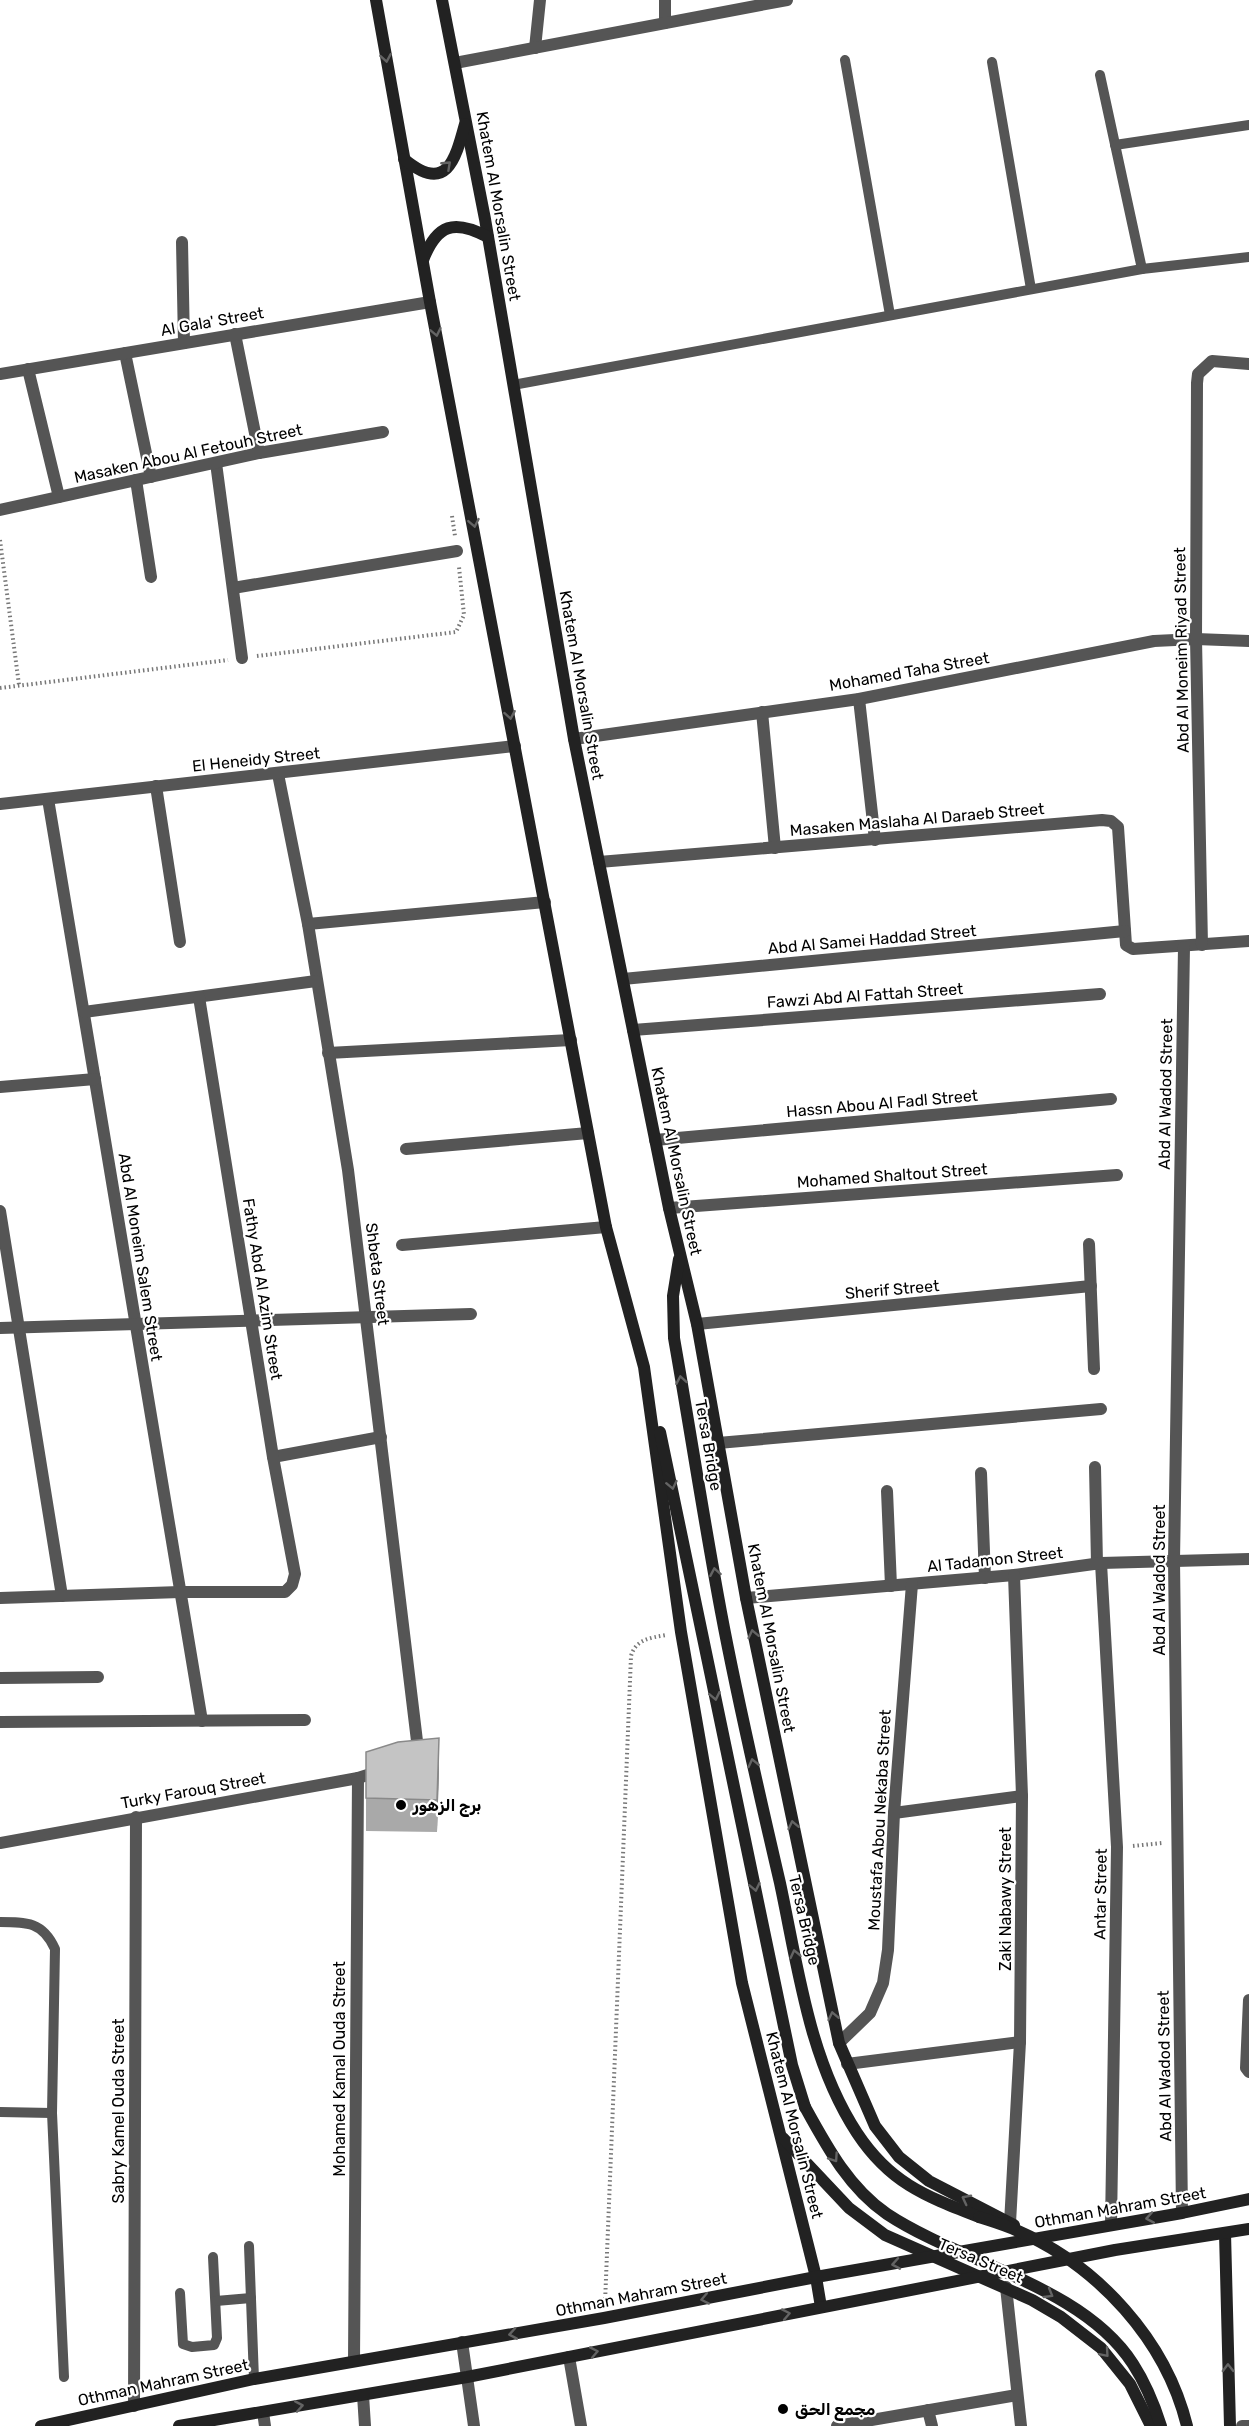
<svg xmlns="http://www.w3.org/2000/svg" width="1249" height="2426" viewBox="0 0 1249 2426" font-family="Rubik,Cairo,sans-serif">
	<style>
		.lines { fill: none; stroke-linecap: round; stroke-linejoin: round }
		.path { stroke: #777; stroke-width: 4; stroke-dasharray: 1.5 3; stroke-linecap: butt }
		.service { stroke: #555; stroke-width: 10 }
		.minor { stroke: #555; stroke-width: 12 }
		.secondary { stroke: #222; stroke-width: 12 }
		.secondary-bridge { stroke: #222; stroke-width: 12 }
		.wall { fill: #a9a9a9 }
		.shaded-wall { fill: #898989 }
		.building { fill: #c4c4c4; stroke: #898989; stroke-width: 1.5 }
		.oneway { stroke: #646464 }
		.poi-dot { fill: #000; stroke: #fff; stroke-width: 2 }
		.labels { text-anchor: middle; stroke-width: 4.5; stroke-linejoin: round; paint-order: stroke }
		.street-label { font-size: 16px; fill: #000; stroke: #fff }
		.poi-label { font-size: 16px; font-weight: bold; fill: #000; stroke: #fff; text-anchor: start }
	</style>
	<rect width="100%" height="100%" fill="#fff"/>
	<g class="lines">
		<!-- path -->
		<g class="path">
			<polyline points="452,516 455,536"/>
			<polyline points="0,540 19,685"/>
			<polyline points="257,656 456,632 464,615 459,567"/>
			<polyline points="0,688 228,660"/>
			<polyline points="1133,1846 1162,1843"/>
			<path d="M 605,2303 L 631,1656 C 636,1639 650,1638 666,1635"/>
		</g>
		<!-- service -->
		<g class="service">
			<polyline points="845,60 890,315"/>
			<polyline points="992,62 1031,289"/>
			<polyline points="1100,75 1142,269"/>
			<polyline points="1115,145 1249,125"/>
			<polyline points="513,385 1142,269 1249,257"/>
			<path d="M 0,1922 C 27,1922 43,1922 55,1949 L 52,2113 L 64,2377"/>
			<polyline points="0,2112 52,2113"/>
			<polyline points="249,2246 254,2379"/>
			<polyline points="180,2293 183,2344 192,2347 214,2345 217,2338 213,2257"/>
			<polyline points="216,2301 251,2298"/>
		</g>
		<!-- minor -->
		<g class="minor">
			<polyline points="665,23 665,0"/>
			<polyline points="535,48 540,0"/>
			<polyline points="455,63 787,0"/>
			<polyline points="182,242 184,343"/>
			<polyline points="235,334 259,453"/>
			<polyline points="125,353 151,477"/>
			<polyline points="28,369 59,497"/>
			<polyline points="0,374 430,302"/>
			<polyline points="216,463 242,658"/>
			<polyline points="136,480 151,577"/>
			<polyline points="0,510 259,453 383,432"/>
			<polyline points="233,588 457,551"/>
			<polyline points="859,699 875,840"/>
			<polyline points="762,712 775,848"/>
			<polyline points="574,739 859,699 1154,641 1196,639 1249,641"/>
			<polyline points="278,774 308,924 348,1170 417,1741 413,1755"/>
			<polyline points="156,786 180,942"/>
			<polyline points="48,799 202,1721"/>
			<polyline points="0,804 515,746"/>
			<polyline points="599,862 1102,820 1111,821 1118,827 1126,945 1133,949 1249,941"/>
			<polyline points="308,924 545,902"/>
			<polyline points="1202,945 1196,639 1197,383 1198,374 1212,361 1249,364"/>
			<polyline points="623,979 1125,931"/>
			<polyline points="84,1012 316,981"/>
			<polyline points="633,1030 1100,994"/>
			<polyline points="328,1053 571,1040"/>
			<polyline points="0,1087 95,1079"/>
			<polyline points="655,1140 1111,1099"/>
			<polyline points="406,1149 588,1133"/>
			<polyline points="669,1208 1117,1175"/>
			<polyline points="0,1211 62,1596"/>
			<polyline points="1089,1244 1094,1369"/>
			<polyline points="402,1245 606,1227"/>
			<polyline points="697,1324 1091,1286"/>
			<polyline points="0,1328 471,1314"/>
			<polyline points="718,1443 1101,1409"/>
			<polyline points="273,1457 381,1437"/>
			<polyline points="1095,1467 1097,1564"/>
			<polyline points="981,1473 985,1578"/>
			<polyline points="887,1491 891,1586"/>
			<polyline points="1101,1563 1117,1847 1111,2225"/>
			<polyline points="0,1598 180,1592 285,1592 292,1585 295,1574 273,1457 199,997"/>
			<polyline points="746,1598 1014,1575 1101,1563 1249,1559"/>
			<polyline points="0,1678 98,1677"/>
			<polyline points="0,1722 305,1720"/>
			<polyline points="894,1813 1022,1796"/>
			<polyline points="0,1843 358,1778 380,1771"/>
			<polyline points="1249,2000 1246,2068 1249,2072"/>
			<polyline points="839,2043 870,2013 883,1983 888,1950 894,1813 912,1584"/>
			<polyline points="847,2064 1020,2042"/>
			<polyline points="1182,2213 1174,1560 1184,947"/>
			<polyline points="1010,2223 1020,2042 1022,1796 1014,1575"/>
			<polyline points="1006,2287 1021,2426"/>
			<polyline points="462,2342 474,2426"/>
			<polyline points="569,2357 581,2426"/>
			<polyline points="354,2361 358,1778"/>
			<polyline points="363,2395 365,2426"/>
			<polyline points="134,2406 136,1817"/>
			<polyline points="928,2410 932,2426"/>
			<polyline points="263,2412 265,2426"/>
			<polyline points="837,2426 1017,2395"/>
			<polyline points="1242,2426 1249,2426"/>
		</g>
		<!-- secondary -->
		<g class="secondary">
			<polyline points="376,0 430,302 606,1227 644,1367 681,1632 742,1983 816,2277 821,2307"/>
			<polyline points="442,0 485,219 574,739 669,1208 697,1324 746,1598 839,2043 875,2126 899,2157 929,2181 1014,2225"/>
			<path d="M 404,159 C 446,194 455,161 465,124"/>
			<path d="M 423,260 C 437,224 454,219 488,237"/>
			<path d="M 679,1259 L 673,1296 L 674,1338 C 690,1429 704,1521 721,1612 C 738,1703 759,1793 780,1883 C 798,1967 809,2060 857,2133 C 890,2183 925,2196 979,2217"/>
			<polyline points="660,1432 792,2065 805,2107"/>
			<polyline points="783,2138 849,2208 885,2235 1032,2300 1061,2317 1101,2348 1130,2384 1151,2426"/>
			<polyline points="1225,2233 1230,2426"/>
			<polyline points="41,2426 254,2379 604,2318 816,2277 1182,2213 1249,2199"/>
			<polyline points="179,2426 467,2377 1115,2250 1249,2229"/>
		</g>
		<!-- secondary-bridge -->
		<g class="secondary-bridge">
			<path d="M 805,2107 C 827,2147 849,2188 887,2214 C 961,2263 1083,2286 1133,2364 C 1146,2384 1154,2404 1161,2426"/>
			<path d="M 979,2217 C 991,2221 1005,2225 1018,2231 C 1098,2266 1166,2340 1187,2426"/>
		</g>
	</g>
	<!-- wall -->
	<polygon class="wall" points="366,1752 439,1771 437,1832 366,1831"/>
	<!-- shaded-wall -->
	<polygon class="shaded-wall" points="439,1738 439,1771 437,1832 437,1800"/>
	<!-- building -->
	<polygon class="building" points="439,1738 437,1800 366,1798 366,1752 398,1742"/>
	<!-- one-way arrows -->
	<defs><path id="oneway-chevron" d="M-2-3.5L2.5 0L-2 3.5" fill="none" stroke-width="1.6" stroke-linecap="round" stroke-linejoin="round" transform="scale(1.5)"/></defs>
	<g class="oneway">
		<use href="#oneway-chevron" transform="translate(386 58) rotate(80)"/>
		<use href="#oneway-chevron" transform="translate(447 165) rotate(-43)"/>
		<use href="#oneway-chevron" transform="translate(436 332) rotate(78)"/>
		<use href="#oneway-chevron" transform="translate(474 523) rotate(79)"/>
		<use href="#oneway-chevron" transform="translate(510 715) rotate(80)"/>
		<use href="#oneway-chevron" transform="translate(681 1380) rotate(-100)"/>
		<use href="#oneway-chevron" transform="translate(672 1485) rotate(78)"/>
		<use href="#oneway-chevron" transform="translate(715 1572) rotate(-100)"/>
		<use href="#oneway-chevron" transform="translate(753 1634) rotate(-102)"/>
		<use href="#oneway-chevron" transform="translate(715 1696) rotate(78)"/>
		<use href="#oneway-chevron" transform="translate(753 1763) rotate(-103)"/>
		<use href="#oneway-chevron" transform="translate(793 1825) rotate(-102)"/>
		<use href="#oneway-chevron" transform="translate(755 1887) rotate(78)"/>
		<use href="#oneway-chevron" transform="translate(795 1954) rotate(-103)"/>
		<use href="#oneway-chevron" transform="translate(833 2016) rotate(-102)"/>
		<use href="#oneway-chevron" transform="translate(834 2158) rotate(56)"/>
		<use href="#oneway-chevron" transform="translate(966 2199) rotate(-153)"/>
		<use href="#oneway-chevron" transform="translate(1150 2218) rotate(170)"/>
		<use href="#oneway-chevron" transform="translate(896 2264) rotate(170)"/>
		<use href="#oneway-chevron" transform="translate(1049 2294) rotate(30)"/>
		<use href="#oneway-chevron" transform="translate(705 2299) rotate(169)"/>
		<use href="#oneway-chevron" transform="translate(786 2314) rotate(-11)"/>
		<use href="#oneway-chevron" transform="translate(513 2334) rotate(170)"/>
		<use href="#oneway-chevron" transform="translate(594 2352) rotate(-11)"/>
		<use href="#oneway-chevron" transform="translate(1105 2353) rotate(49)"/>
		<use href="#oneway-chevron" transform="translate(1228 2368) rotate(-91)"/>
		<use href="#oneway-chevron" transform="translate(299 2406) rotate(-10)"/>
	</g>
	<!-- markers -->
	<g class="poi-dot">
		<circle cx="401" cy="1805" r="6"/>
		<circle cx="783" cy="2409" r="6"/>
	</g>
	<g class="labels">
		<!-- street labels -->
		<g class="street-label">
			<text transform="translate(499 206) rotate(80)" y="6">Khatem Al Morsalin Street</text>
			<text transform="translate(212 321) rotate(-10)" y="6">Al Gala' Street</text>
			<text transform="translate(188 453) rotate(-12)" y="6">Masaken Abou Al Fetouh Street</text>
			<text transform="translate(1181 650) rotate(-91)" y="6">Abd Al Moneim Riyad Street</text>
			<text transform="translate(909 671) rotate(-10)" y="6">Mohamed Taha Street</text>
			<text transform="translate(582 685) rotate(80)" y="6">Khatem Al Morsalin Street</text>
			<text transform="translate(256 759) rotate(-6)" y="6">El Heneidy Street</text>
			<text transform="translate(917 819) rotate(-5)" y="6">Masaken Maslaha Al Daraeb Street</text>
			<text transform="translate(872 939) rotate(-5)" y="6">Abd Al Samei Haddad Street</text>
			<text transform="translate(865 995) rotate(-4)" y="6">Fawzi Abd Al Fattah Street</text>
			<text transform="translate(1165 1094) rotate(-89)" y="6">Abd Al Wadod Street</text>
			<text transform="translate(882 1103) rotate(-5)" y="6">Hassn Abou Al Fadl Street</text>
			<text transform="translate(677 1161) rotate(78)" y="6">Khatem Al Morsalin Street</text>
			<text transform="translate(892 1175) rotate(-4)" y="6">Mohamed Shaltout Street</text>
			<text transform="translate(141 1257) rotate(81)" y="6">Abd Al Moneim Salem Street</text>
			<text transform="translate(378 1274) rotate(83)" y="6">Shbeta Street</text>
			<text transform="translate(263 1289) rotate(81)" y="6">Fathy Abd Al Azim Street</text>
			<text transform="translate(892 1289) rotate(-5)" y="6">Sherif Street</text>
			<text transform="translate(709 1445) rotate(80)" y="6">Tersa Bridge</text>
			<text transform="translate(995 1559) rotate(-6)" y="6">Al Tadamon Street</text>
			<text transform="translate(1159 1580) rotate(-90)" y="6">Abd Al Wadod Street</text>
			<text transform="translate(772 1638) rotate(79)" y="6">Khatem Al Morsalin Street</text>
			<text transform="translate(193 1790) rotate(-10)" y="6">Turky Farouq Street</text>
			<text transform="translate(879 1820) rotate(-87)" y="6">Moustafa Abou Nekaba Street</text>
			<text transform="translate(1100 1894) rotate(-89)" y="6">Antar Street</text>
			<text transform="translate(1005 1899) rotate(-90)" y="6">Zaki Nabawy Street</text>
			<text transform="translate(805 1920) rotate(77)" y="6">Tersa Bridge</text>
			<text transform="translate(1164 2066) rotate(-91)" y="6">Abd Al Wadod Street</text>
			<text transform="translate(339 2069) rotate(-90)" y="6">Mohamed Kamal Ouda Street</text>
			<text transform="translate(118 2111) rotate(-90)" y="6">Sabry Kamel Ouda Street</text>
			<text transform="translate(795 2125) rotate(76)" y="6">Khatem Al Morsalin Street</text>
			<text transform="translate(1120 2207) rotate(-10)" y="6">Othman Mahram Street</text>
			<text transform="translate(981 2260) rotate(23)" y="6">Tersa Street</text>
			<text transform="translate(641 2294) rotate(-11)" y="6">Othman Mahram Street</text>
			<text transform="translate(163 2382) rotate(-12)" y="6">Othman Mahram Street</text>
		</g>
		<!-- poi labels -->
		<g class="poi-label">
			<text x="413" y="1811">برج الزهور</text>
			<text x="795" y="2415">مجمع الحق</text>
		</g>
	</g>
</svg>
